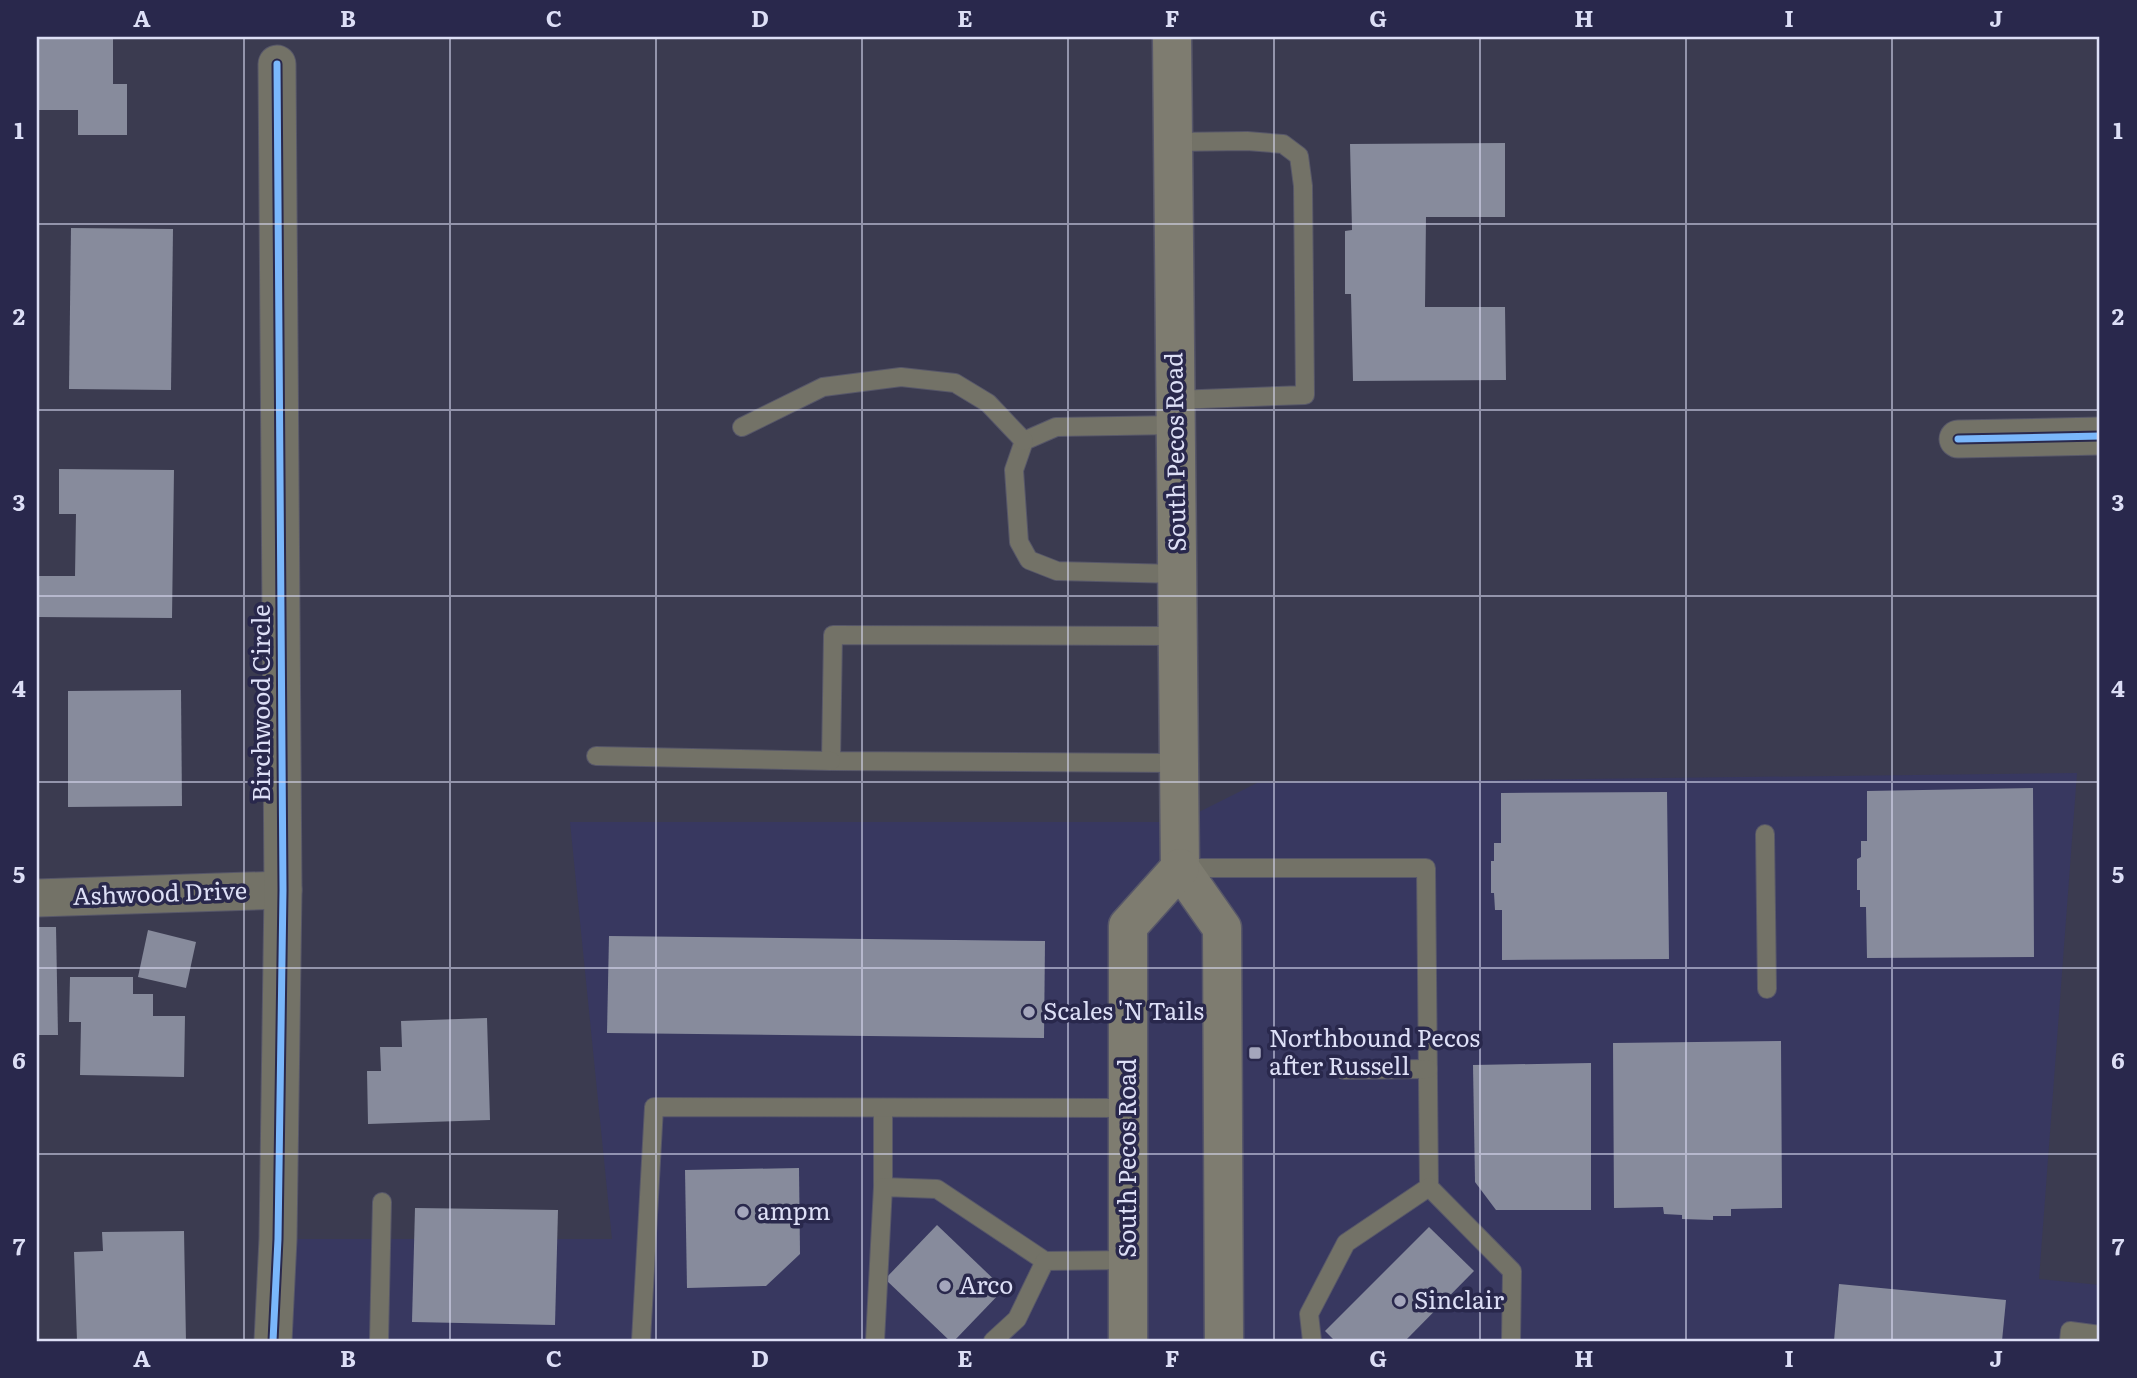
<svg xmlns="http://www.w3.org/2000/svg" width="2137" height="1378" viewBox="0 0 2137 1378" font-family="Literata,serif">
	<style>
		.built { fill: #383860 }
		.building { fill: #878b9c }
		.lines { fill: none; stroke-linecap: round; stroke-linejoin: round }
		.service-casing { stroke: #575769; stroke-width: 20 }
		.minor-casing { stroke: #575769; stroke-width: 39 }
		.primary-casing { stroke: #575769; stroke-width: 41 }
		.service { stroke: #737267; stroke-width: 18 }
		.minor { stroke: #737267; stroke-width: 37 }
		.primary { stroke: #7e7c70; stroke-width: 38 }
		.cycleway-casing { stroke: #29284c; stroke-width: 11 }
		.cycleway { stroke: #7ab7fb; stroke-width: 7 }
		.grid { fill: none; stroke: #dddff6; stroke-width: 2; stroke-opacity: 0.55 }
		.poi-dot { fill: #a4a6bc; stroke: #29284c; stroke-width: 2.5 }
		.labels { text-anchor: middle; stroke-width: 7; stroke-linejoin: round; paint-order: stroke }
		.street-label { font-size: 24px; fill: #dddff6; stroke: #29284c }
		.poi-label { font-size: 24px; fill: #dddff6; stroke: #29284c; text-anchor: start }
		.neatline { fill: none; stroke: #dddff6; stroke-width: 2.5 }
		.grid-label { font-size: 23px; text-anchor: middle; font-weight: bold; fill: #dddff6 }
	</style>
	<rect width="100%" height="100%" fill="#3b3b50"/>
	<!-- built -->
	<polygon class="built" points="2077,773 2039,1279 2100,1285 2100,1341 273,1341 278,1239 612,1239 570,822 1179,822 1257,783"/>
	<!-- building -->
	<g class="building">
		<polygon points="37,37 113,37 113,84 127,84 127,135 78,135 78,110 37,110"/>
		<polygon points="1505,143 1505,217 1426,217 1425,307 1505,307 1506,380 1353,381 1351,294 1345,294 1345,231 1352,230 1350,144"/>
		<polygon points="71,228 173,229 171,390 69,389"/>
		<polygon points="59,469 174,470 172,618 37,617 37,576 75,576 76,514 59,514"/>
		<polygon points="181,690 182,806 68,807 68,691"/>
		<polygon points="2033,788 2034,957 1867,958 1866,907 1860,907 1860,890 1857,890 1857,859 1861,857 1861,841 1867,841 1867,791"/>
		<polygon points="1667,792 1669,959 1502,960 1502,910 1495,910 1494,893 1491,893 1491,861 1494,861 1494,843 1501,843 1501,793"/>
		<polygon points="37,927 56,927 58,1035 37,1035"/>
		<polygon points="148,930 196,942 186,988 138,977"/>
		<polygon points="609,936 1045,941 1044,1038 607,1033"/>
		<polygon points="70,977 133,977 133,994 153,994 153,1016 185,1016 184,1077 80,1075 81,1022 69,1022"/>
		<polygon points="487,1018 490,1120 368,1124 367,1071 381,1071 380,1047 402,1047 401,1021"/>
		<polygon points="1781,1041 1782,1208 1731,1209 1731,1216 1713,1216 1713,1220 1682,1219 1682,1215 1664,1214 1663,1207 1614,1208 1613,1043"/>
		<polygon points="1591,1063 1591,1210 1496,1210 1475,1182 1473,1065"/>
		<polygon points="799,1168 800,1254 766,1286 687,1288 685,1170"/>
		<polygon points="415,1208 558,1210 555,1325 412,1322"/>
		<polygon points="937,1225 1004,1289 954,1341 950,1341 885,1279"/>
		<polygon points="1429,1227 1474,1271 1405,1341 1335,1341 1325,1331"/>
		<polygon points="184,1231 186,1341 77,1341 74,1252 103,1251 102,1232"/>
		<polygon points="1839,1284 2006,1300 2002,1341 1834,1341"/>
	</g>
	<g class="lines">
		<defs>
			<g id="service">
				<polyline points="1173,142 1247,141 1283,144 1299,156 1303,186 1305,395 1175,400"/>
				<polyline points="1176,425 1056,427 1024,441 1014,470 1019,542 1029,560 1057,571 1177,574"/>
				<polyline points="742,427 823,387 901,377 955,383 988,403 1024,441"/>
				<polyline points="1177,636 833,635 831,761 1179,763"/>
				<polyline points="596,756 831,761"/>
				<polyline points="1765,834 1767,989"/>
				<polyline points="1180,868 1426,868 1429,1187"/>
				<polyline points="1344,1070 1428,1069"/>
				<polyline points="883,1187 883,1108"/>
				<polyline points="379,1341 382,1202"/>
				<polyline points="641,1341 654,1107 1128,1108"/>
				<polyline points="875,1341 883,1187 937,1189 1045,1261"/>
				<polyline points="993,1341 1017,1319 1045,1261 1128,1260"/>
				<polyline points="1312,1341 1309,1314 1346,1243 1429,1187 1512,1271 1511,1341"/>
				<polyline points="2069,1341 2070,1331 2100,1335"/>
			</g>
			<g id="minor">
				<polyline points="1958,439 2100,436"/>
				<polyline points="37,898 283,890"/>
				<polyline points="273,1341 278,1239 283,890 277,64"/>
			</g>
			<g id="primary">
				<polyline points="1172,37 1180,868 1222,928 1224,1341"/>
				<polyline points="1128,1341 1128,926 1180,868"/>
			</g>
		</defs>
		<!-- service casing -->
		<use href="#service" class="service-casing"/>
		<!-- minor casing -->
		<use href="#minor" class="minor-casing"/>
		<!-- primary casing -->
		<use href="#primary" class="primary-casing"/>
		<!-- service -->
		<use href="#service" class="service"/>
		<!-- minor -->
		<use href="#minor" class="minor"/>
		<!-- primary -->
		<use href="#primary" class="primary"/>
		<defs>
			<g id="cycleway">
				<polyline points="1958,439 2100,436"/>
				<polyline points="273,1341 278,1239 283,890 277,64"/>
			</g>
		</defs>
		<!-- cycleway casing -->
		<use href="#cycleway" class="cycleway-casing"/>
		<!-- cycleway -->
		<use href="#cycleway" class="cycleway"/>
	</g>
	<!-- grid -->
	<path class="grid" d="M 244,37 L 244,1341M 450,37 L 450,1341M 656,37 L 656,1341M 862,37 L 862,1341M 1068,37 L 1068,1341M 1274,37 L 1274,1341M 1480,37 L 1480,1341M 1686,37 L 1686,1341M 1892,37 L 1892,1341M 37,224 L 2100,224M 37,410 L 2100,410M 37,596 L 2100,596M 37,782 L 2100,782M 37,968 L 2100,968M 37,1154 L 2100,1154"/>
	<!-- markers -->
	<g class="poi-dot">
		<circle cx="1029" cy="1012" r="7"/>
		<rect x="1248" y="1046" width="14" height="14" rx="3.5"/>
		<circle cx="743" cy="1212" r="7"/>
		<circle cx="945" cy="1286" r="7"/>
		<circle cx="1400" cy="1301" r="7"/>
	</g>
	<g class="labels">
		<!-- street labels -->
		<g class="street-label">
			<text transform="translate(1176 452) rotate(-91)" y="8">South Pecos Road</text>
			<text transform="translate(262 703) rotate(-90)" y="8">Birchwood Circle</text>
			<text transform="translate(160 894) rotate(-2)" y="8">Ashwood Drive</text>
			<text transform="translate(1128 1158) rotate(-90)" y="8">South Pecos Road</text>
		</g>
		<!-- poi labels -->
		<g class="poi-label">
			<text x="1043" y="1020">Scales 'N Tails</text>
			<text x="1269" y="1047">Northbound Pecos<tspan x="1269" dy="28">after Russell</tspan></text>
			<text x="757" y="1220">ampm</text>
			<text x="959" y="1294">Arco</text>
			<text x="1414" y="1309">Sinclair</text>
		</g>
	</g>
	<!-- border -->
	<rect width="2137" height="1378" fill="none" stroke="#29284c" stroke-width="77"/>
	<rect x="38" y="38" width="2060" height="1302" class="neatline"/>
	<g class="grid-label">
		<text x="142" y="27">A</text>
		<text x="348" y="27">B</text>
		<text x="554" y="27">C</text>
		<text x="760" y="27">D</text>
		<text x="965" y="27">E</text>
		<text x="1172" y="27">F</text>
		<text x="1378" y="27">G</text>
		<text x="1584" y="27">H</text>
		<text x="1789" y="27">I</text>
		<text x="1996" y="27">J</text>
		<text x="19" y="139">1</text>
		<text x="2118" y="139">1</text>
		<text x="19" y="325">2</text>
		<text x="2118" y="325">2</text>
		<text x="19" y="511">3</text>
		<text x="2118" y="511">3</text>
		<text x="19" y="697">4</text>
		<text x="2118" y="697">4</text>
		<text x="19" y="883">5</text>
		<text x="2118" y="883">5</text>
		<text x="19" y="1069">6</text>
		<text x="2118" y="1069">6</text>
		<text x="19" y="1255">7</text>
		<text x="2118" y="1255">7</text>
		<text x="142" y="1367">A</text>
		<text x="348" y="1367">B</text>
		<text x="554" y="1367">C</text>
		<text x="760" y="1367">D</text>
		<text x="965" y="1367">E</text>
		<text x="1172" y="1367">F</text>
		<text x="1378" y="1367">G</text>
		<text x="1584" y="1367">H</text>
		<text x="1789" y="1367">I</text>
		<text x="1996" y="1367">J</text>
	</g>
</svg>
